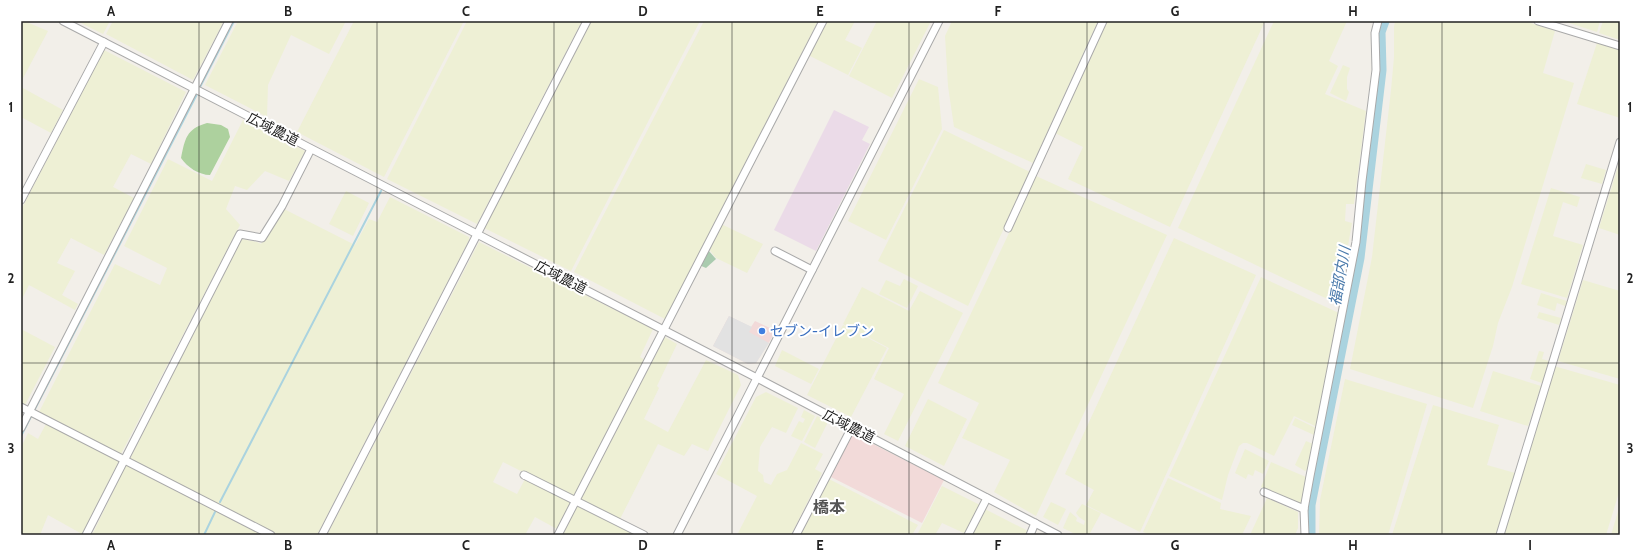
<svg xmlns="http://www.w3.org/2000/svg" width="1641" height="556" viewBox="0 0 1641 556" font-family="Cabin,'Noto Sans JP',sans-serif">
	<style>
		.commercial { fill: #f2dad9 }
		.industrial { fill: #ebdbe8 }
		.farmland { fill: #eef0d5 }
		.forest { fill: #add19e }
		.cemetery { fill: #aacbaf }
		.parking { fill: #e2e2e2 }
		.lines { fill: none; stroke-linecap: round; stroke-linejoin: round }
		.stream { stroke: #aad3df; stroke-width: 2 }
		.river { stroke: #aad3df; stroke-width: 11 }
		.minor-casing { stroke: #a9a9a9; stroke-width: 9 }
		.minor { stroke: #fff; stroke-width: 7 }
		.grid { fill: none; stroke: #222; stroke-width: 1; stroke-opacity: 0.55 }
		.shop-dot { fill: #3f7fe0; stroke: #fff; stroke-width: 1.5 }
		.labels { text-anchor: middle; stroke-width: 4; stroke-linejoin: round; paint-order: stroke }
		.street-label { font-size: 14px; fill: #222; stroke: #fff }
		.shop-label { font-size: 14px; fill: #366cbe; stroke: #fff; text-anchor: start }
		.water-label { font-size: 15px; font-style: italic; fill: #4a7aab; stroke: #fff }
		.quarter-label { font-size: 16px; font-weight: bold; fill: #555; stroke: #fff }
		.neatline { fill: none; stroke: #222; stroke-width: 1.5 }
		.grid-label { font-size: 13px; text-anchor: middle; font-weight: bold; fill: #222 }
	</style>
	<rect width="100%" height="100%" fill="#f2efe9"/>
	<!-- commercial -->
	<g class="commercial">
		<polygon points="729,316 751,327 755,321 776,331 756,363 748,364 713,346"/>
		<polygon points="851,433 944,480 922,523 829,476"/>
	</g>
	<!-- industrial -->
	<polygon class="industrial" points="834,110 869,127 862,140 870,144 816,251 774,230"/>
	<!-- farmland -->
	<g class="farmland">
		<polygon points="24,21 48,31 21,82 21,27"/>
		<polygon points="77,21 110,21 103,34"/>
		<polygon points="113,21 224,21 193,80 106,34"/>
		<polygon points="238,21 346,21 329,54 291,35 268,85 267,117 205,85"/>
		<polygon points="354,21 464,21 384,177 297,132"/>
		<polygon points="467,21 582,21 477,224 387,179"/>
		<polygon points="591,21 700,21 571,271 484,228"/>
		<polygon points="704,21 818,21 665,319 574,272"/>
		<polygon points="825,21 855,21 845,40 862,48 848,75 808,55"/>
		<polygon points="877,21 931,21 892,98 849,76"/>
		<polygon points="952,21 1098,21 1033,163 954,127 948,86 945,36"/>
		<polygon points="1107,21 1265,21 1170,227 1068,179 1083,147 1055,133"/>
		<polygon points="1274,21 1347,21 1329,61 1338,66 1325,94 1366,111 1354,204 1346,204 1345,221 1352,223 1338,304 1178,228"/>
		<polygon points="1395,21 1525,21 1555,31 1543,73 1574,83 1512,287 1498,323 1493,346 1473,408 1350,369 1372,257 1391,90 1394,57 1394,27"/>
		<polygon points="1563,21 1600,21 1597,32"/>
		<polygon points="1603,21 1620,21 1620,40 1599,33"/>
		<polygon points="1597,43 1620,50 1620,118 1577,104"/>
		<polygon points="104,50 186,92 151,164 131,154 113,187 134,198 104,255 71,238 57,263 75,271 62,295 78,304 75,310 29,285 21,301 21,210"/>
		<polygon points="1343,65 1350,68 1347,77 1347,89 1349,92 1346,101 1330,93"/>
		<polygon points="919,79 938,87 942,129 886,240 848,221"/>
		<polygon points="21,87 63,110 51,133 21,117"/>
		<polygon points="243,120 305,151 289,181 265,171 247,190 235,186 226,209 240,225 121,454 39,412 115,264 160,285 167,268 124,246 168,159 212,181"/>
		<polygon points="944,130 1030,172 968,306 878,261"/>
		<polygon points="1620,160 1620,235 1599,228"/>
		<polygon points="1586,164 1606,170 1602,184 1581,178"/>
		<polygon points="1036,176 1167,235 1036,516 994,492 1010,460 962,438 979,403 938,383"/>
		<polygon points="1551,188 1580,197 1577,207 1563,202 1553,236 1583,245 1567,298 1521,284"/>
		<polygon points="346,191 369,203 353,236 329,224"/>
		<polygon points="390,197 469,237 469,240 317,535 277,535 130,459 241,239 257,242 261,244 284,209 355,245 369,219 377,222"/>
		<polygon points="721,224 763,244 747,273 716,258 708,248"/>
		<polygon points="1174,238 1256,275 1140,532 1086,505 1094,490 1065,474"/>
		<polygon points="479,242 653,329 640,357 645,360 574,498 503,462 493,482 517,494 525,479 571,502 557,529 535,517 525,535 327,535"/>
		<polygon points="1261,277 1339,313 1317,427 1294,416 1274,456 1247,443 1243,443 1239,446 1228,475 1222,500 1169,476"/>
		<polygon points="904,279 918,286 907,308 879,294 886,280 900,286"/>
		<polygon points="1583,280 1620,291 1620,379 1558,361"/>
		<polygon points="862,287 909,311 920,291 963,313 898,441 884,434 904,394 874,379 889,348 843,324"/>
		<polygon points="1541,293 1567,301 1565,306 1557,303 1555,311 1537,305"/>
		<polygon points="1539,312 1561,318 1559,325 1537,318"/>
		<polygon points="843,325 887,348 851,417 807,395"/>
		<polygon points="21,329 55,347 25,405 21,403"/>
		<polygon points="665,337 677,344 657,386 659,388 644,419 668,432 706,360 738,375 741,385 708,451 692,444 684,456 658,444 620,519 581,499"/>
		<polygon points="782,350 819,369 811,384 775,366"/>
		<polygon points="1539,351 1544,352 1542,359 1549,361 1542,383 1530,379"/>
		<polygon points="1554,366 1620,385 1620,489 1606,535 1504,535"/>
		<polygon points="1493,371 1541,386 1528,426 1480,411"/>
		<polygon points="1345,379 1427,404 1388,535 1319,535 1320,500"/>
		<polygon points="766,392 798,408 786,433 772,427 760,447 758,471 763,475 764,482 771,485 777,474 787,470 801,443 823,454 815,469 822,473 791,535 737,535 757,496 716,474 756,397"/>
		<polygon points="928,399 967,419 944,466 905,446"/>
		<polygon points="1433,405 1499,425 1487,465 1515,473 1496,535 1392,535"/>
		<polygon points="804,410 815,416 802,441 791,436 799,421 803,423 805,419 801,417"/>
		<polygon points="817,416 828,422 815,448 804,442"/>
		<polygon points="1295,418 1316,428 1314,435 1292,425"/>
		<polygon points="47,422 120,459 82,534 48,515 40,535 21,535 21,447 28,433 38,439"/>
		<polygon points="1306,441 1313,444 1308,469 1305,471 1295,465"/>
		<polygon points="1245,449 1269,461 1263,474 1255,470 1253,476 1248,474 1246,479 1235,473"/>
		<polygon points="1271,462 1306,477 1301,505 1261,487"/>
		<polygon points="127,463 266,535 92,535"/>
		<polygon points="1168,478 1221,503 1220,509 1251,516 1242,535 1150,535 1143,532"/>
		<polygon points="829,479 918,525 912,535 800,535"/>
		<polygon points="942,486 980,505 966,534 942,523 935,535 917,535"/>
		<polygon points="1267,498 1298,512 1298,528 1295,535 1250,535"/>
		<polygon points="1051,502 1066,509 1058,525 1043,517"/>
		<polygon points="1082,504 1101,513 1089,535 1077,535 1063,528 1070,512 1077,518 1076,521 1084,525 1085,521 1079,517 1076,513"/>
		<polygon points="1620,505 1620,535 1611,535"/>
		<polygon points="577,506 633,533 634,535 563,535"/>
		<polygon points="983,508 1028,531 1026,535 974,535 970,533"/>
	</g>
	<!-- forest -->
	<path class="forest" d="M 207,123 L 221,125 L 228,129 L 230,137 L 210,175 C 199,175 187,167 181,158 C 185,139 186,129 207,123 Z"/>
	<!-- cemetery -->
	<polygon class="cemetery" points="708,250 716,259 706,268 699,265"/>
	<!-- parking -->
	<polygon class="parking" points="729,316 752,327 749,332 769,343 756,363 748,364 713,346"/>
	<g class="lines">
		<!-- stream -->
		<g class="stream">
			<polyline points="200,87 234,21"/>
			<polyline points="21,436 197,94"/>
			<polyline points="220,502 381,191"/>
			<polyline points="204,535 215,512"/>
		</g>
		<!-- river -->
		<polyline class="river" points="1310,535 1310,505 1359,258 1381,70 1380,32 1384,21"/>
		<defs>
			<g id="minor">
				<polyline points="63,21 757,378 1058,535"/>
				<polyline points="1538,21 1620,46"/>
				<polyline points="21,200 104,42"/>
				<polyline points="1008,228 1103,21"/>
				<polyline points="775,251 812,270"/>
				<polyline points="21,407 271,535"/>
				<polyline points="21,428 229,21"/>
				<polyline points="524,475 644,535"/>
				<polyline points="1264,492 1304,509"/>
				<polyline points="86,535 240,234 262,238 282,206 311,149"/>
				<polyline points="322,535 587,21"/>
				<polyline points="558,535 823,21"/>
				<polyline points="677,535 939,21"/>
				<polyline points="796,535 852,427"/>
				<polyline points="968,535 987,498"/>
				<polyline points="1030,535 1035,523"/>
				<polyline points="1305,535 1304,509 1310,476 1356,242 1362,181 1376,70 1375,33 1378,21"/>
				<polyline points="1500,535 1620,142"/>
			</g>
		</defs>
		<!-- minor casing -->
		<use href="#minor" class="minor-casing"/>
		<!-- minor -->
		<use href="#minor" class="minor"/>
	</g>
	<!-- grid -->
	<path class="grid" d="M 199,21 L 199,535M 377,21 L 377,535M 554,21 L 554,535M 732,21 L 732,535M 909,21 L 909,535M 1087,21 L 1087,535M 1264,21 L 1264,535M 1442,21 L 1442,535M 21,193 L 1620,193M 21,363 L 1620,363"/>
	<!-- markers -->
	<circle class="shop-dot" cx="762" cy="331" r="4"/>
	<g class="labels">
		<!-- street labels -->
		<g class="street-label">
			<text transform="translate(273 129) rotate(27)" y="5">広域農道</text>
			<text transform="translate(561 277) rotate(27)" y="5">広域農道</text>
			<text transform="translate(849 426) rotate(27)" y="5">広域農道</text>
		</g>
		<!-- shop labels -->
		<g class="shop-label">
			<text x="770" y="336">セブン-イレブン</text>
		</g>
		<!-- water labels -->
		<g class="water-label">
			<text transform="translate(1340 276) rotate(-80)" y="5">福部内川</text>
		</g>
		<!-- quarter labels -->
		<g class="quarter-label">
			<text x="829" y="513">橋本</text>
		</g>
	</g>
	<!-- border -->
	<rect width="1641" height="556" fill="none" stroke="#ffffff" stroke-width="44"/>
	<rect x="22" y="22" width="1597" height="512" class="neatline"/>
	<g class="grid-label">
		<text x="111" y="16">A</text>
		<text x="288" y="16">B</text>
		<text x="466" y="16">C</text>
		<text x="643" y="16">D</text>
		<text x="820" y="16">E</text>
		<text x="998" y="16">F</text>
		<text x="1175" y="16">G</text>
		<text x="1353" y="16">H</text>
		<text x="1530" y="16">I</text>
		<text x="11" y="112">1</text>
		<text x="1630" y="112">1</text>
		<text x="11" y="283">2</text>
		<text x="1630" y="283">2</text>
		<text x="11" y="453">3</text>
		<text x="1630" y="453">3</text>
		<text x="111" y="550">A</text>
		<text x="288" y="550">B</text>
		<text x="466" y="550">C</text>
		<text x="643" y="550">D</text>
		<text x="820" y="550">E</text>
		<text x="998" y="550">F</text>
		<text x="1175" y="550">G</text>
		<text x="1353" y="550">H</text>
		<text x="1530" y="550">I</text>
	</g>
</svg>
